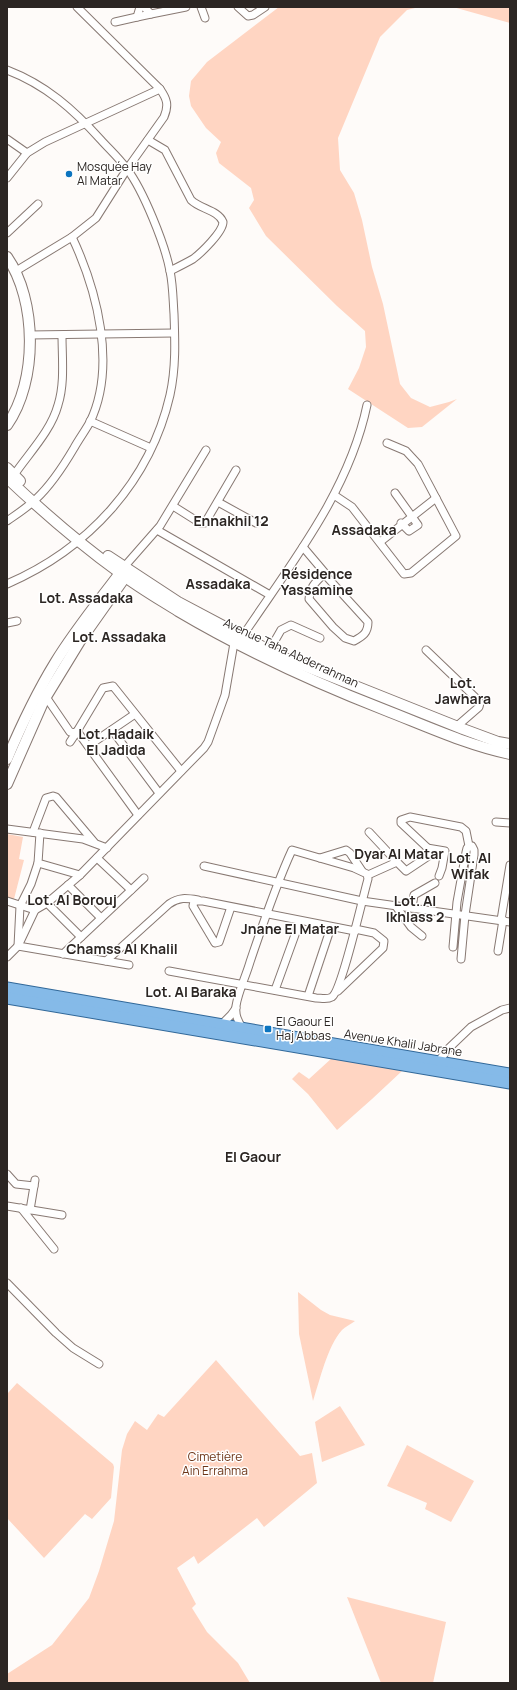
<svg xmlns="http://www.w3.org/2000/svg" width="517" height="1690" viewBox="0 0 517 1690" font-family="Manrope,sans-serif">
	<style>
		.green { fill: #ffd5c2 }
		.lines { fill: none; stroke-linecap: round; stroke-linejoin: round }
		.street-casing { stroke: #887973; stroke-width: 9 }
		.secondary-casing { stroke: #887973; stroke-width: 12 }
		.primary-casing { stroke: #316899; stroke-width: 13 }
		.street { stroke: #fff; stroke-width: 7 }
		.secondary { stroke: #fff; stroke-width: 10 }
		.primary { stroke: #85bae8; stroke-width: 11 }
		.poi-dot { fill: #0c74bf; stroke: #fff; stroke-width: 1.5 }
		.labels { text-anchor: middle; stroke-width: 3; stroke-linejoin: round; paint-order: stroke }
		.poi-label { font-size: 12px; fill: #2c2623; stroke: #fff; text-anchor: start }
		.street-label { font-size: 12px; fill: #2c2623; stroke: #fff }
		.park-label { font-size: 12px; fill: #6d3517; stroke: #fff }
		.quarter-label { font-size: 14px; font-weight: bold; fill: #2c2623; stroke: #fff }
	</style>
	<rect width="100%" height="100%" fill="#fefbf9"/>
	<!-- green -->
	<g class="green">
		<polygon points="279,7 419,7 407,10 380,37 338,138 340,170 354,193 362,220 372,267 383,304 400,384 411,398 430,407 449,402 457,399 422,427 408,428 348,389 359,368 366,347 365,331 337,306 266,236 249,208 254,200 251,188 219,163 216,153 221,142 206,128 191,106 189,96 191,81 207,62"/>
		<polygon points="453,7 510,7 510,23"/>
		<polygon points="7,834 23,837 19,859 24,860 14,899 7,898"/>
		<polygon points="332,1058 402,1071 372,1099 337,1130 308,1094 292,1079 299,1072 309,1079"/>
		<path d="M 298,1292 L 321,1310 L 330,1315 L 355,1321 C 351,1324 345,1327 342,1330 C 327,1347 320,1380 313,1401 L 299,1334 Z"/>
		<polygon points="216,1360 300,1456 312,1453 317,1483 264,1527 257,1518 198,1564 194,1556 177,1568 196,1604 192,1608 207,1632 238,1663 250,1683 7,1683 7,1674 52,1645 89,1598 99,1571 114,1521 122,1450 127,1434 135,1421 147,1430 158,1414 164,1417"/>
		<polygon points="17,1383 113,1464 114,1467 111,1498 92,1519 85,1514 44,1558 7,1518 7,1392 8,1393"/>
		<polygon points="340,1406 365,1445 322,1462 315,1422"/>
		<polygon points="407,1445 474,1481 451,1522 425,1509 427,1503 387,1486"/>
		<polygon points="347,1597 446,1622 433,1683 381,1683"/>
	</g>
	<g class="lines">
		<defs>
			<g id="street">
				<polyline points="140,7 137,17 151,14"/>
				<polyline points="144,7 151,14 186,7"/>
				<polyline points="201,7 205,18"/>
				<polyline points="238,7 248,16 253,15 265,7"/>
				<polyline points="115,22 137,17"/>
				<path d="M 7,70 C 46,85 73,109 101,140 C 109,149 119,158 127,169 C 143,190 165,244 170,271 C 173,285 173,300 174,314 C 175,341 176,368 170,395 C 150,482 88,549 7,584"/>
				<polyline points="7,139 27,153"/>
				<path d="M 148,140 L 165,150 L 191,200 C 200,209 218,210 223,222 C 223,232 201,253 193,259 C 186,263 178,267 170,271"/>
				<polyline points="7,178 27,153 45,142 160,89"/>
				<polyline points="7,233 38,204"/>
				<path d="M 16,271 L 72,237 L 96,218 L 127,169 L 164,117 C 169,105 167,99 160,89 L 77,7"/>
				<polyline points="29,335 174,333"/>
				<polyline points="90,421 151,448"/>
				<path d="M 14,475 C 29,453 51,431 58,405 C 65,383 62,358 62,335"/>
				<polyline points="395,493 418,525 409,531 401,523"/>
				<polyline points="334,495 352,507 404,574 411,573 456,536 418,464 406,451 387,443"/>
				<polyline points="218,502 256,523"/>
				<polyline points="173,506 200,523 205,523 236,470"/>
				<path d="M 7,521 C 17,514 28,507 36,499 C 51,485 64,465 74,448 C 79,439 85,431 90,422 C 117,366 97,290 72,237"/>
				<polyline points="157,530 270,595"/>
				<polyline points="380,542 436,498"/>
				<path d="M 303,547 L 325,573 L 327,577 L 368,622 C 368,633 363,636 354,641 L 345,638 L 333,627 L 309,599 C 310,586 316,582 325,573"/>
				<polyline points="124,567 160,526 206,450"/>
				<polyline points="7,623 17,621"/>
				<path d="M 242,637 C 290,565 349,492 367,405"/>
				<polyline points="426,650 477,699 480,703 479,707 456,727"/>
				<polyline points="269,651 281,630 291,625 320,638"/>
				<polyline points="46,697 70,732 76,733 103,688 113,686 181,771"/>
				<polyline points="112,730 159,793"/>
				<polyline points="77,731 138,815"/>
				<polyline points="70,742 76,733"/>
				<polyline points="88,746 135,714"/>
				<polyline points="496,822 510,823"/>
				<polyline points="7,829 83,839 107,848"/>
				<polyline points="33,832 46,798 53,796 56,797 94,842"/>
				<polyline points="369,832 397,862"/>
				<polyline points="40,833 38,863 80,875"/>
				<polyline points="427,848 445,851 442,868 439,876"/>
				<polyline points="97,858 131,890"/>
				<polyline points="320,858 346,850 350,853 362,871"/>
				<polyline points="38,863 31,884 20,906 18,946 129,965"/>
				<polyline points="204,866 362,901 510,922"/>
				<polyline points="368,875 397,862 406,871 433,853 401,823 401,820 410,817 461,827 466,831 469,846"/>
				<polyline points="68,885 101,918"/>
				<polyline points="7,901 35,910"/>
				<polyline points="47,903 81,937"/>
				<polyline points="395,905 411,927 422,936"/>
				<polyline points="231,907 219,942 215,943 193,906 194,901 203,901 355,931"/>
				<polyline points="412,908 414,895 435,883"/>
				<polyline points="501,920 510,865"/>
				<polyline points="453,947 457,902 466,852 467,848 472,846 474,850 474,855 465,915 461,959"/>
				<polyline points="498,951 503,920"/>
				<polyline points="63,954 144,878"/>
				<polyline points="7,957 18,946 35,910 47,903 80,875 204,748 208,742 225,695 234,643"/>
				<path d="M 106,961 L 169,904 C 179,897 186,898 198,900"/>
				<path d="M 169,971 L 316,998 C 321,998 327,1000 332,997 C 342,990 363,896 368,879 L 367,874 L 354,868 L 292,850 C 275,887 263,924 250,962 C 246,976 238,992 236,1006 C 235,1014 238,1023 244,1029"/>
				<polyline points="275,990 300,921"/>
				<polyline points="338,991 383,948 384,941 374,933 355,929"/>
				<polyline points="308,996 331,927"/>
				<polyline points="221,1025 231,1015 236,1008"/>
				<polyline points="438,1062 449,1048 471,1027 502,1010 510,1008"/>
				<polyline points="7,1174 16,1184 34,1186"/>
				<polyline points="7,1206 62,1215"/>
				<polyline points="21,1208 54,1249"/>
				<polyline points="30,1210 35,1180"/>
				<polyline points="7,1283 56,1333 73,1348 99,1364"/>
			</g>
			<g id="secondary">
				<path d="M 7,257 C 37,300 38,381 7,425"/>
				<polyline points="7,468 20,481"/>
				<path d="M 7,478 C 43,512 80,544 120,573 C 138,587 159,599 178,611 C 244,650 313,682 385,710 C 426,726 467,745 510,754"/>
				<polyline points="108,556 178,602 280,656 463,729 498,742 510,744"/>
				<path d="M 7,759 C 21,726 36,694 55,663 C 75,630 100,600 123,569"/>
				<polyline points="7,784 44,700 80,641 128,573"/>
			</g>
			<g id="primary">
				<polyline points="7,988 510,1074"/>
				<polyline points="7,998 510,1083"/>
			</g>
		</defs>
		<!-- street casing -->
		<use href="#street" class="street-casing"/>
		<!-- secondary casing -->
		<use href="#secondary" class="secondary-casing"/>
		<!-- primary casing -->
		<use href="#primary" class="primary-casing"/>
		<!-- street -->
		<use href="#street" class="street"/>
		<!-- secondary -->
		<use href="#secondary" class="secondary"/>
		<!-- primary -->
		<use href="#primary" class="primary"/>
	</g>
	<!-- markers -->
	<g class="poi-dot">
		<circle cx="69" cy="174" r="4"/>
		<rect x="264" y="1025" width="8" height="8" rx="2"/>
	</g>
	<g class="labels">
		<!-- poi labels -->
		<g class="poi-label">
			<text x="77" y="171">Mosquée Hay<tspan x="77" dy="14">Al Matar</tspan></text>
			<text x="276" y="1026">El Gaour El<tspan x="276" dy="14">Haj Abbas</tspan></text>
		</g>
		<!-- street labels -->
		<g class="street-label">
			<text transform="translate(291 653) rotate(25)" y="4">Avenue Taha Abderrahman</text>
			<text transform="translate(403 1043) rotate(9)" y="4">Avenue Khalil Jabrane</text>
		</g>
		<!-- park labels -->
		<g class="park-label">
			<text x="215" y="1461">Cimetière<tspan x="215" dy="14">Ain Errahma</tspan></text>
		</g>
		<!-- quarter labels -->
		<g class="quarter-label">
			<text x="231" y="526">Ennakhil 12</text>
			<text x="364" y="535">Assadaka</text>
			<text x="317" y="579">Résidence<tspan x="317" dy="16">Yassamine</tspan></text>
			<text x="218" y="589">Assadaka</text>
			<text x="86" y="603">Lot. Assadaka</text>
			<text x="119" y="642">Lot. Assadaka</text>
			<text x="463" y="688">Lot.<tspan x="463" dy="16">Jawhara</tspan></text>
			<text x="116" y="739">Lot. Hadaik<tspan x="116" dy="16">El Jadida</tspan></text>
			<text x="399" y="859">Dyar Al Matar</text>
			<text x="470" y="863">Lot. Al<tspan x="470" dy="16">Wifak</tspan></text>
			<text x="72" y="905">Lot. Al Borouj</text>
			<text x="415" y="906">Lot. Al<tspan x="415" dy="16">Ikhlass 2</tspan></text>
			<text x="290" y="934">Jnane El Matar</text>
			<text x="122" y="954">Chamss Al Khalil</text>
			<text x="191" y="997">Lot. Al Baraka</text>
			<text x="253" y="1162">El Gaour</text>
		</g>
	</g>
	<!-- border -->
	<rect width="517" height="1690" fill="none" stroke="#2c2623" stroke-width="16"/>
</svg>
